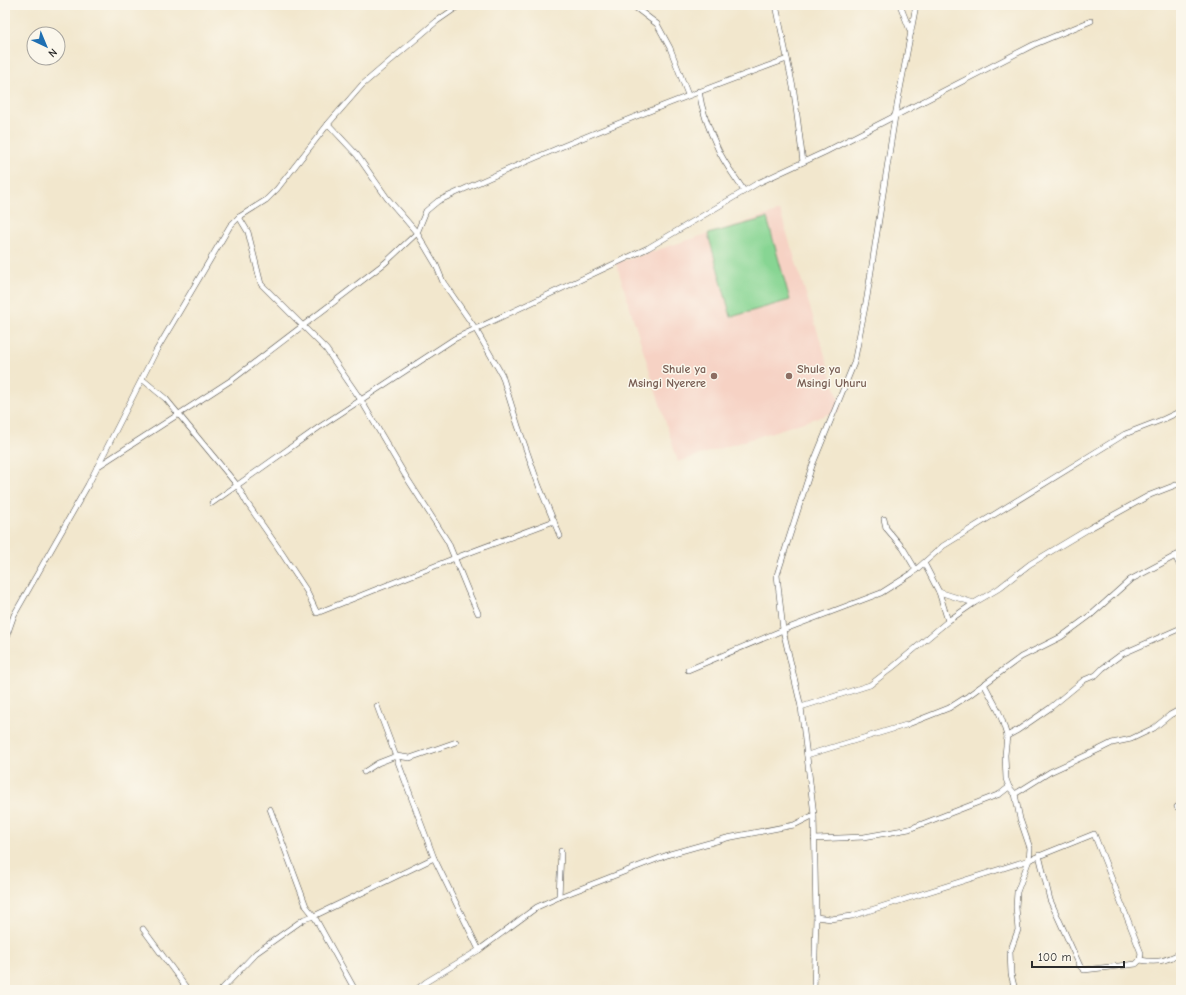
<svg xmlns="http://www.w3.org/2000/svg" width="1186" height="995" viewBox="0 0 1186 995" font-family="'Comic Neue',sans-serif">
	<style>
		.built { fill: #f6d2c4 }
		.pitch { fill: #87d593; stroke: #59805f }
		.lines { fill: none; stroke-linecap: round; stroke-linejoin: round }
		.minor-casing { stroke: #494743; stroke-width: 6 }
		.minor { stroke: #fff; stroke-width: 5 }
		.education-dot { fill: #8d6e63; stroke: #fbf7ec; stroke-width: 1.5 }
		.labels { text-anchor: middle; stroke-width: 3; stroke-linejoin: round; paint-order: stroke }
		.education-label { font-size: 12px; font-weight: bold; fill: #785e54; stroke: #fbf7ec; text-anchor: end }
	</style>
	<rect width="100%" height="100%" fill="#fbf7ec"/>
	<filter id="ink" filterUnits="userSpaceOnUse"><feTurbulence type="fractalNoise" baseFrequency=".025" numOctaves="2"/><feDisplacementMap in="SourceGraphic" scale="8" xChannelSelector="R" yChannelSelector="G"/><feConvolveMatrix kernelMatrix="1 2 1 2 8 2 1 2 1" color-interpolation-filters="sRGB"/></filter>
	<filter id="wash" filterUnits="userSpaceOnUse"><feTurbulence type="fractalNoise" baseFrequency=".012" numOctaves="4" result="noise"/><feDisplacementMap in="SourceGraphic" scale="16" xChannelSelector="R" yChannelSelector="G"/><feGaussianBlur stdDeviation="0.9" result="paint"/><feColorMatrix in="noise" values="0 0 0 0 0 0 0 0 0 0 0 0 0 0 0 0 0 1.4 0 .05"/><feComposite in="paint" operator="in"/></filter>
	<g filter="url(#wash)">
		<rect width="100%" height="100%" fill="#f2e7cd"/>
		<!-- built -->
		<polygon class="built" points="780,211 842,410 678,462 616,263"/>
		<!-- pitch -->
		<polygon class="pitch" points="767,218 790,300 731,317 708,234"/>
	</g>
	<g filter="url(#ink)">
		<g class="lines">
			<defs>
				<g id="minor">
					<polyline points="636,5 636,8 657,24 670,48 688,95"/>
					<polyline points="776,5 794,92 803,162"/>
					<polyline points="900,5 911,33"/>
					<path d="M 699,91 C 702,112 709,130 718,149 C 724,163 736,178 744,191"/>
					<polyline points="328,124 357,155 387,198 417,233 436,265 443,282 475,328 502,375 518,426 539,486 560,536"/>
					<polyline points="239,217 248,232 261,284 326,349 361,400 405,475 448,542 468,591 478,613"/>
					<polyline points="142,379 166,399 237,485 247,503 277,546 306,590 317,613 455,558 554,521"/>
					<path d="M 97,467 L 233,379 L 385,263 L 417,233 L 426,211 L 438,201 C 552,148 669,102 787,59"/>
					<polyline points="212,503 318,428 454,339 648,248 758,183 825,152 1033,45 1091,21"/>
					<polyline points="884,519 886,528 903,548 916,570"/>
					<polyline points="1175,556 1181,568"/>
					<polyline points="924,563 939,592 948,621"/>
					<polyline points="939,592 974,603"/>
					<polyline points="5,646 7,635 14,615 88,485 156,351 230,226 239,217 266,200 277,189 328,124 362,85 437,21 460,5"/>
					<polyline points="688,670 783,630 881,593 911,574 943,546 1125,434 1164,419 1181,411"/>
					<polyline points="984,684 998,710 1002,720 1007,736 1005,755 1006,779 1009,787 1015,794 1020,819 1030,848 1029,860 1017,892 1016,907 1018,930 1010,952 1011,974 1015,990"/>
					<polyline points="377,706 434,858 479,950"/>
					<polyline points="801,707 870,685 893,667 948,621 974,603 998,589 1030,564 1090,528 1150,495 1181,483"/>
					<polyline points="1007,736 1018,730 1050,708 1084,680 1096,675 1103,668 1122,654 1181,628"/>
					<polyline points="807,755 906,725 949,708 968,696 1021,657 1061,637 1092,614 1130,580 1181,553"/>
					<polyline points="364,772 378,763 396,756 410,758 456,742"/>
					<polyline points="1015,794 1050,772 1100,749 1112,743 1131,739 1154,728 1170,715 1181,709"/>
					<polyline points="1177,807 1181,804"/>
					<polyline points="270,809 306,906 314,916 355,990"/>
					<polyline points="814,839 864,837 909,829 1000,794 1009,787"/>
					<polyline points="559,897 561,851"/>
					<polyline points="816,917 831,919 852,916 1029,860 1094,834 1141,953 1140,960 1136,964 1084,970 1080,966 1050,900 1039,855"/>
					<polyline points="143,929 188,990"/>
					<path d="M 1140,960 C 1157,963 1166,961 1181,953"/>
					<polyline points="221,990 256,953 304,919 314,916 434,858"/>
					<polyline points="416,990 426,982 479,950 537,907 559,897 670,854 727,838 794,825 814,815"/>
					<polyline points="814,990 816,917 814,815 801,707 783,630 777,575 812,466 854,363 867,297 895,116 916,5"/>
				</g>
			</defs>
			<!-- minor casing -->
			<use href="#minor" class="minor-casing"/>
			<!-- minor -->
			<use href="#minor" class="minor"/>
		</g>
	</g>
	<!-- markers -->
	<g class="education-dot">
		<circle cx="714" cy="376" r="4"/>
		<circle cx="789" cy="376" r="4"/>
	</g>
	<g class="labels">
		<!-- education labels -->
		<g class="education-label">
			<text x="706" y="373">Shule ya<tspan x="706" dy="14">Msingi Nyerere</tspan></text>
			<text x="797" y="373" text-anchor="start">Shule ya<tspan x="797" dy="14">Msingi Uhuru</tspan></text>
		</g>
	</g>
	<!-- margin -->
	<rect width="1186" height="995" fill="none" stroke="#fbf7ec" stroke-width="20"/>
	<!-- north arrow -->
	<g transform="translate(46 46) rotate(136)"><circle r="19" fill="#fbf7ec" stroke="#a8a59f"/>
	<path d="M0-3L7 15L0 10L-7 15Z" fill="#1f6fb2"/>
	<text y="-6" font-size="11" font-weight="bold" text-anchor="middle" fill="#2b2b2b">N</text>
	</g>
	<!-- scale -->
	<path d="M1032 961v6h92v-6" fill="none" stroke="#2b2b2b" stroke-width="2"/>
	<text x="1038" y="961" font-size="12" fill="#2b2b2b" stroke="#fbf7ec" stroke-width="3" paint-order="stroke">100 m</text>
</svg>
